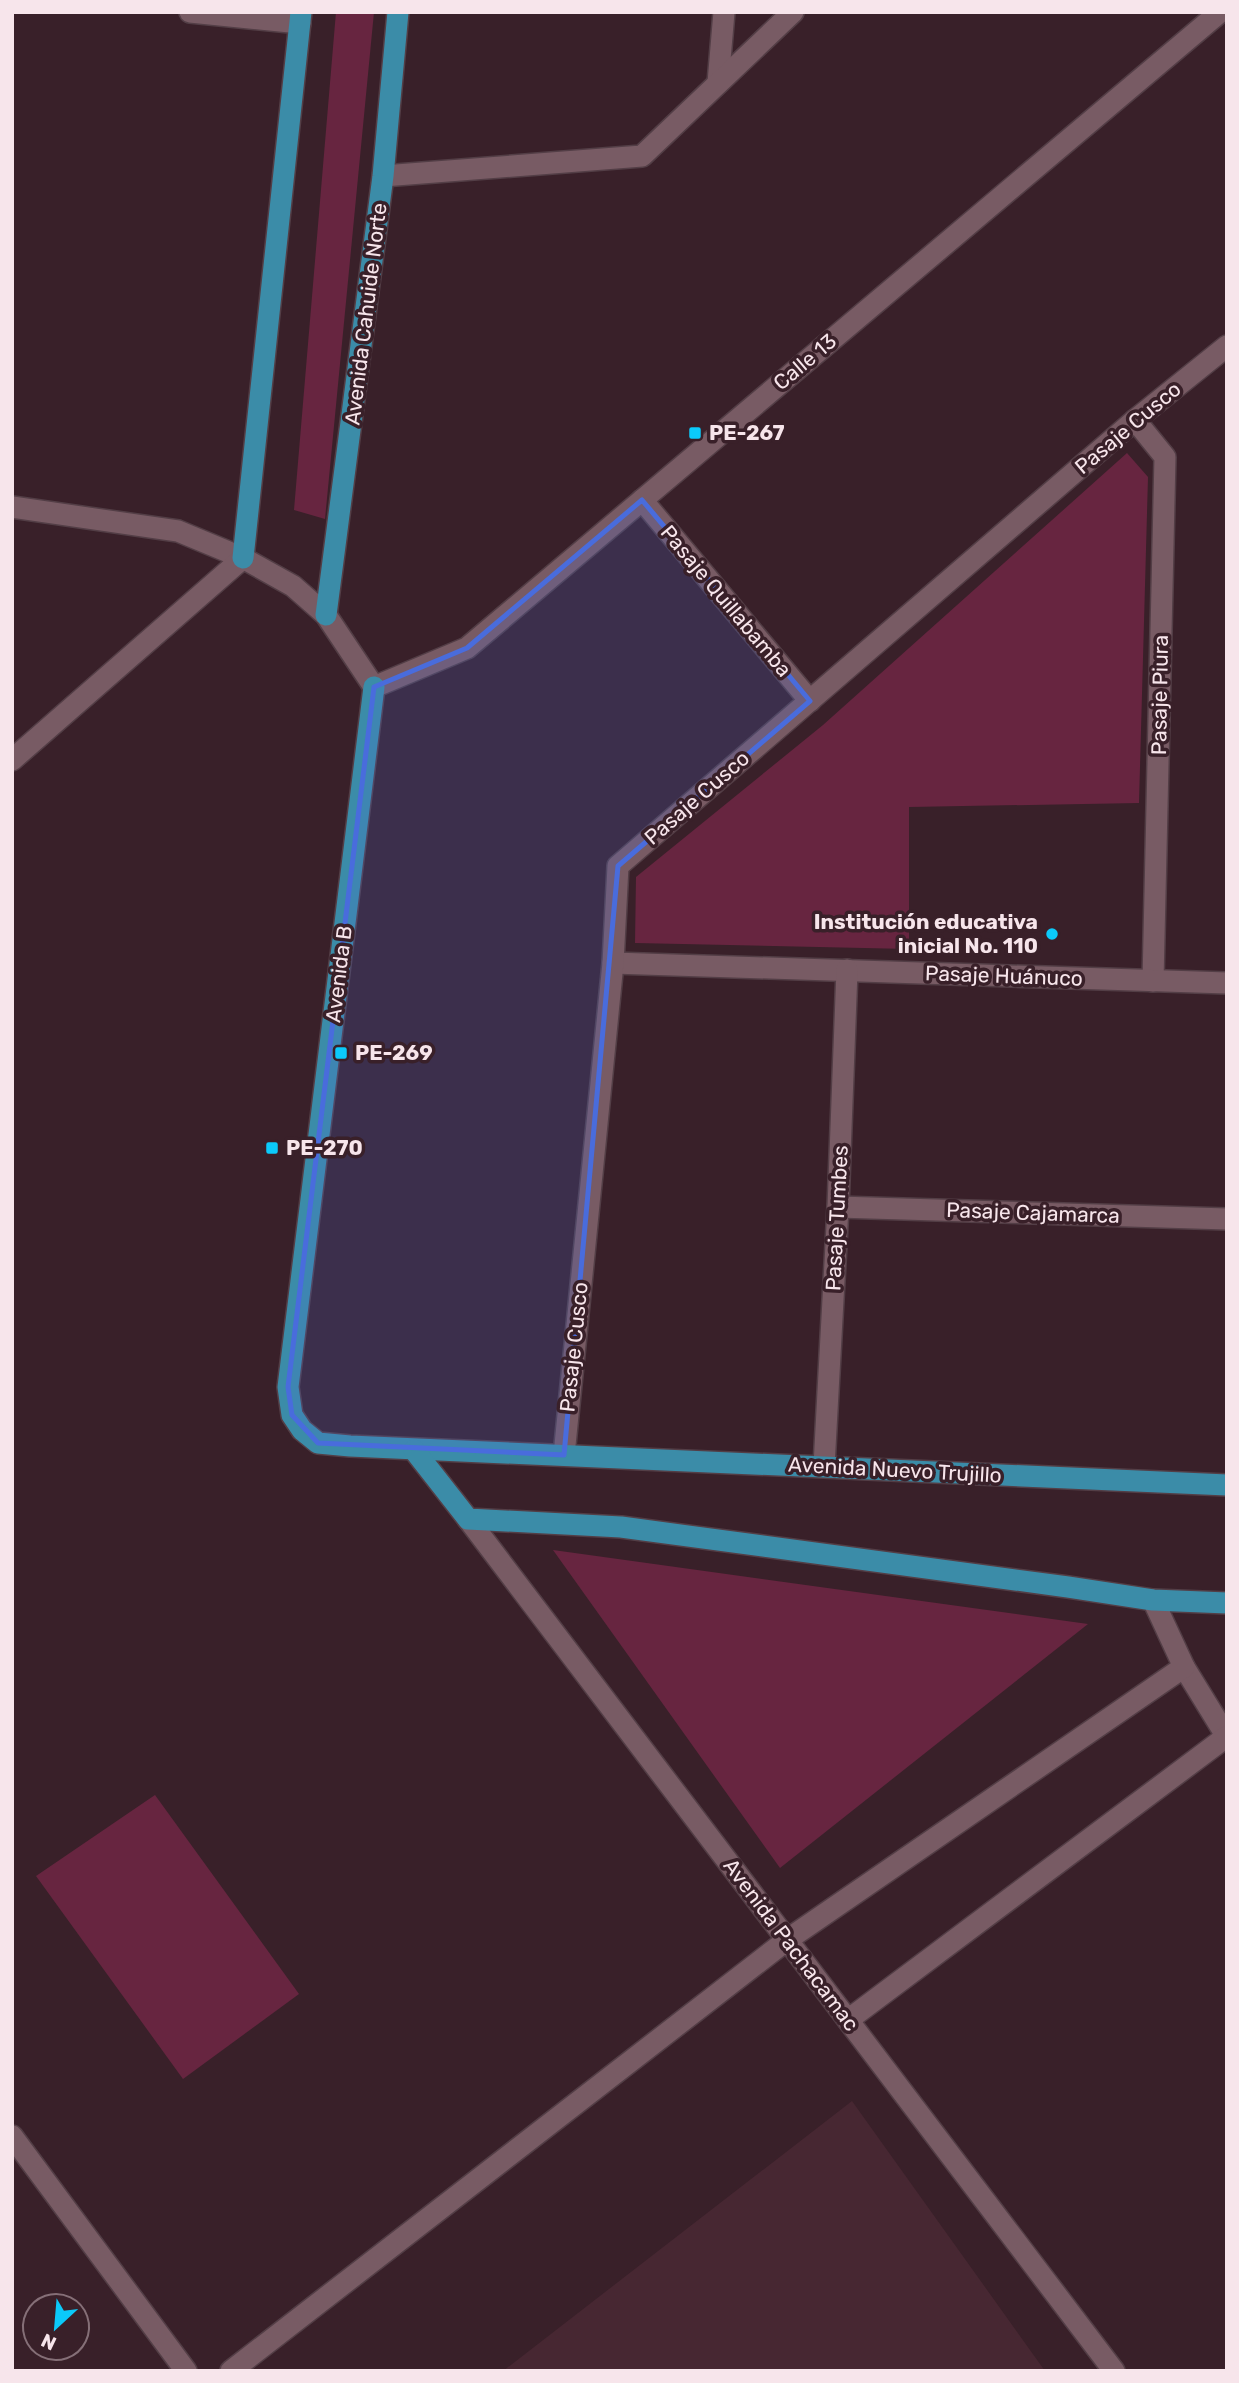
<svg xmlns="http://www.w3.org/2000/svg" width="1239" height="2383" viewBox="0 0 1239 2383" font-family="Rubik,sans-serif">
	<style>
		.built { fill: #472732 }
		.green { fill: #672540 }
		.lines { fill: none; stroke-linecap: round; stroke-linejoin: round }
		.minor-casing { stroke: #533e46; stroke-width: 24 }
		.major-casing { stroke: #533e46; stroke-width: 24 }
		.minor { stroke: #785b64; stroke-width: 21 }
		.major { stroke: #3b8ca8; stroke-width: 21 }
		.marked { fill: #496cdc; fill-opacity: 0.2; stroke: #496cdc; stroke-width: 5; stroke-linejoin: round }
		.poi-dot { fill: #0bcafa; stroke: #392029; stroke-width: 2.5 }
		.labels { text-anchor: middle; stroke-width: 7; stroke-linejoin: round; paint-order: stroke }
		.street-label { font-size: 21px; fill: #f7e5eb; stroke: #392029 }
		.poi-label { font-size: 21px; font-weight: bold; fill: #f7e5eb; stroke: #392029; text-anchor: start }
	</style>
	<rect width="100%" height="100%" fill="#392029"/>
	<!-- built -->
	<polygon class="built" points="852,2101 1045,2371 503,2371"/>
	<!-- green -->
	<g class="green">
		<polygon points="336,12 374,12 325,519 294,510"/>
		<polygon points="1127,453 1148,477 1139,803 909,807 909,949 635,943 636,877 823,725"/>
		<polygon points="553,1550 1088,1624 780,1868"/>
		<polygon points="155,1795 299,1994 183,2079 36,1876"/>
	</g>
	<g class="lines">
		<defs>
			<g id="minor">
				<polyline points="190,12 300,23"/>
				<polyline points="718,83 724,12"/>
				<polyline points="383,176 642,156 793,12"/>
				<polyline points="1135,420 1165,457 1153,981"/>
				<polyline points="642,500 810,701"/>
				<polyline points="12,507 178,531 243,558 293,586 326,615 374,687 467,648 1220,12"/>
				<polyline points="12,760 243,558"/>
				<polyline points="613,963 1227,983"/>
				<polyline points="838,1207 1227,1219"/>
				<polyline points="564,1455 613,963 618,866 1135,420 1227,346"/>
				<polyline points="824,1466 838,1207 847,970"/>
				<polyline points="468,1519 1114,2371"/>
				<polyline points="1184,1667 1227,1737"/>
				<polyline points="848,2020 1226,1737"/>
				<polyline points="12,2136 186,2371"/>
				<polyline points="231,2371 787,1940 1184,1667 1153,1600"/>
			</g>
			<g id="major">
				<polyline points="243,558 301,12"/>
				<polyline points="326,615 383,176 398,12"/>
				<polyline points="374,687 288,1387 292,1415 302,1430 318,1443 350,1446 1227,1485"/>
				<polyline points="414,1450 468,1519 621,1527 1068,1587 1153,1600 1227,1603"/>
			</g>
		</defs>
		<!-- minor casing -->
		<use href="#minor" class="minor-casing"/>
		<!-- major casing -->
		<use href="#major" class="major-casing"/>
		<!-- minor -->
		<use href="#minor" class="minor"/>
		<!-- major -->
		<use href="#major" class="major"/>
	</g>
	<!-- marked area -->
	<path class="marked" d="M 642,500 L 810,701 L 618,866 L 564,1455 L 318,1443 L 292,1415 L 288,1387 L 374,687 L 467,648 Z"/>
	<!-- markers -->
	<g class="poi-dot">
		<rect x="688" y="426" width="14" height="14" rx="3.5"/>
		<circle cx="1052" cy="934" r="7"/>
		<rect x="334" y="1046" width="14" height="14" rx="3.5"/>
		<rect x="265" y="1141" width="14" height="14" rx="3.5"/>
	</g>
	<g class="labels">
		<!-- street labels -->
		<g class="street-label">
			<text transform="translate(366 314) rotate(-83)" y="7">Avenida Cahuide Norte</text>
			<text transform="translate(805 362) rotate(-40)" y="7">Calle 13</text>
			<text transform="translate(1128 428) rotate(-40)" y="7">Pasaje Cusco</text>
			<text transform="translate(726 601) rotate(50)" y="7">Pasaje Quillabamba</text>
			<text transform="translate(1160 695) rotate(-89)" y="7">Pasaje Piura</text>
			<text transform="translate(697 798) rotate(-41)" y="7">Pasaje Cusco</text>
			<text transform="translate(339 974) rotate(-83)" y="7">Avenida B</text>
			<text transform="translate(1004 976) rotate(2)" y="7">Pasaje Huánuco</text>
			<text transform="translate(1033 1213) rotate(2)" y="7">Pasaje Cajamarca</text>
			<text transform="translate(837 1218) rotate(-87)" y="7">Pasaje Tumbes</text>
			<text transform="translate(574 1347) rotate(-84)" y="7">Pasaje Cusco</text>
			<text transform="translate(895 1470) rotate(3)" y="7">Avenida Nuevo Trujillo</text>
			<text transform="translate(791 1945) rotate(53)" y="7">Avenida Pachacamac</text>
		</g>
		<!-- poi labels -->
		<g class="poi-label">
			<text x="709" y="440">PE-267</text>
			<text x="1038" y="929" text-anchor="end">Institución educativa<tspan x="1038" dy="24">inicial No. 110</tspan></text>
			<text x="355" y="1060">PE-269</text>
			<text x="286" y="1155">PE-270</text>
		</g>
	</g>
	<!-- border -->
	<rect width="1239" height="2383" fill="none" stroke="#f7e5eb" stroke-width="28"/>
	<!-- north arrow -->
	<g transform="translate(56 2327) rotate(206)"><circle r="33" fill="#392029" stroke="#856f77" stroke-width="2"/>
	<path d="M0-5L12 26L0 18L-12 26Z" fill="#0bcafa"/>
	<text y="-10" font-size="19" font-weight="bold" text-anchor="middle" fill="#f7e5eb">N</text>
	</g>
</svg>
